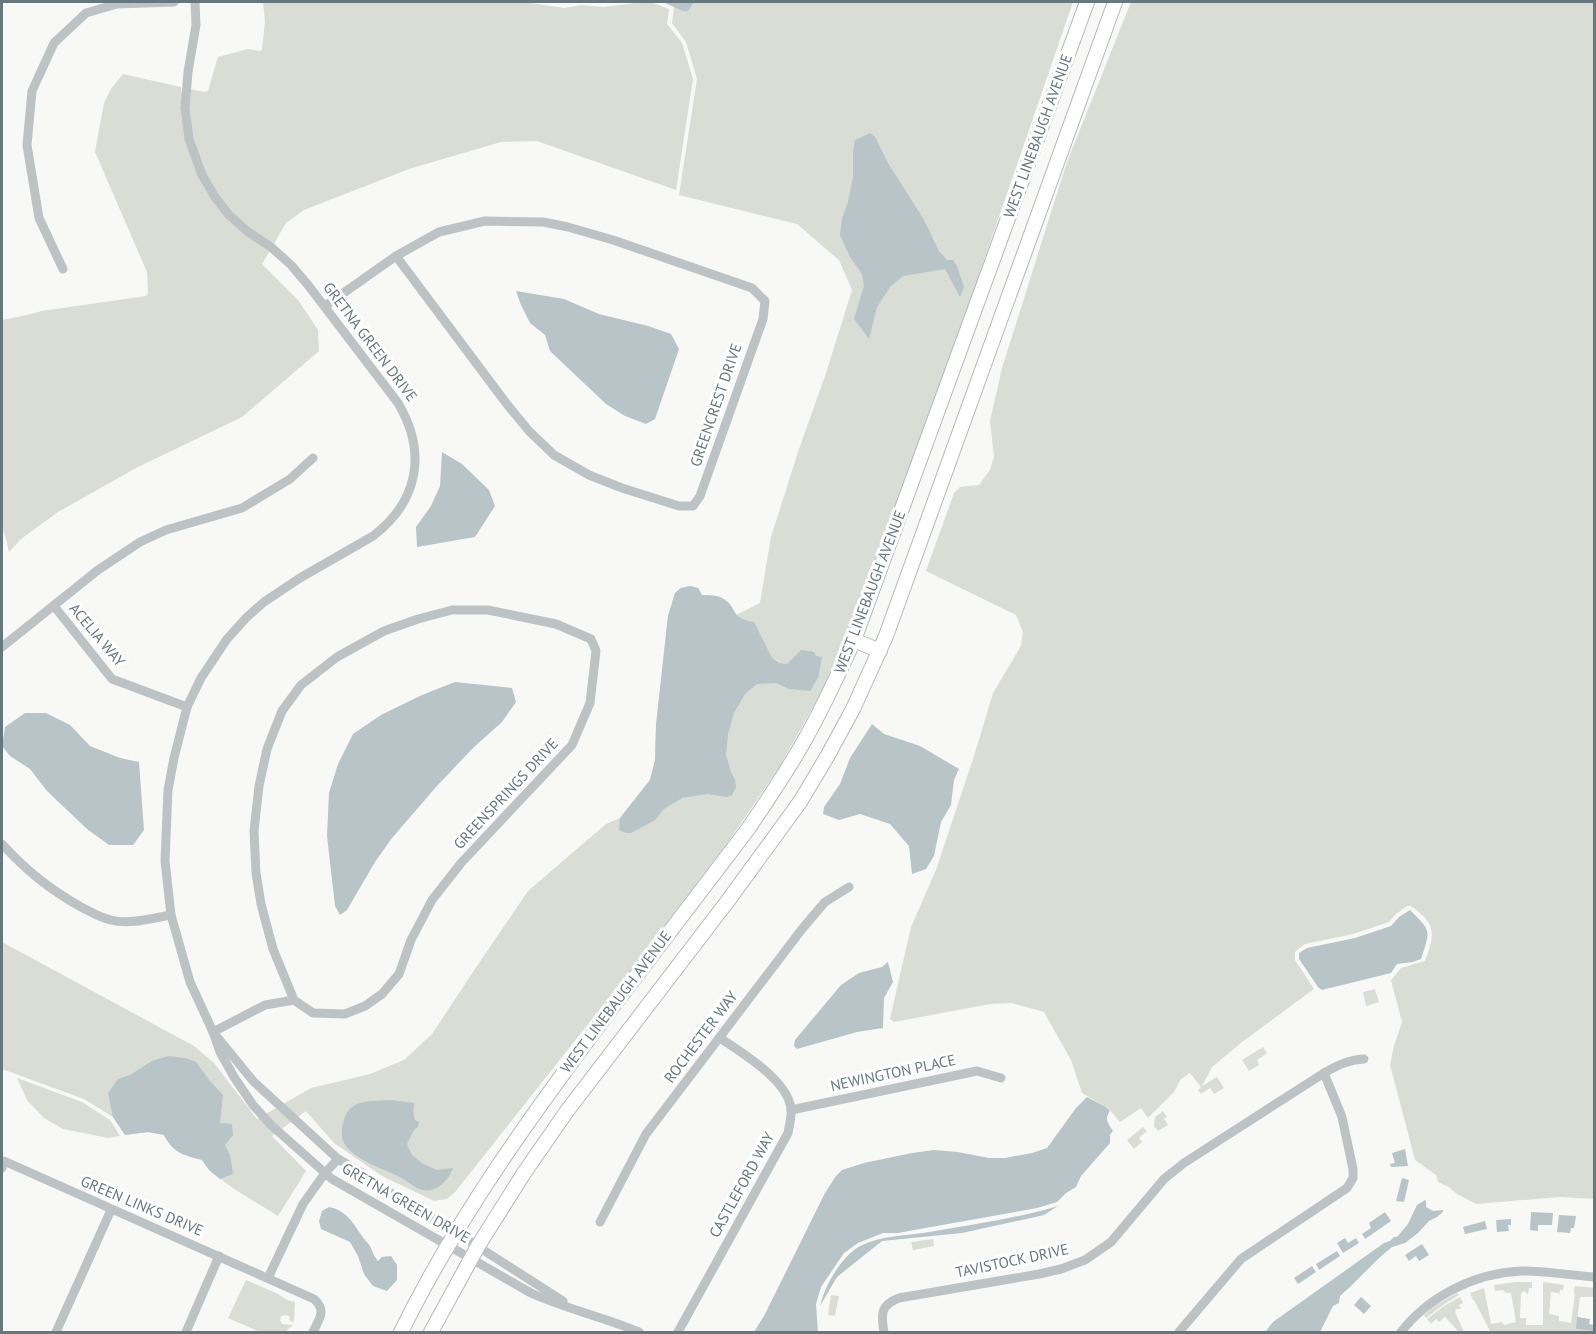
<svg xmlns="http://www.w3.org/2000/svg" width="1596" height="1334" viewBox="0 0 1596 1334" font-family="'PT Sans',sans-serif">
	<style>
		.green { fill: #d9ddd5 }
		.water { fill: #b8c4c7 }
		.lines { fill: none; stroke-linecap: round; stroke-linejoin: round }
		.secondary-casing { stroke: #b2b9bc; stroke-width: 16 }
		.minor { stroke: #bdc3c5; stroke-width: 9 }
		.secondary { stroke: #fff; stroke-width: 14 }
		.labels { text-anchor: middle; stroke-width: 6; stroke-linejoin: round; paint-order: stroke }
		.street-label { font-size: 15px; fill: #66777e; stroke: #fff }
	</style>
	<rect width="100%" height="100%" fill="#f8f8f6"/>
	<!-- green -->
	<g class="green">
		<polygon points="263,2 524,2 564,8 582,5 603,7 628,4 640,2 651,2 669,9 667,24 682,43 693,79 676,190 537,141 501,142 409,169 304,210 286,223 262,264 298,300 318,330 319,351 242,417 136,468 58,512 21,539 9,552 6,538 2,528 2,320 27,315 42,311 146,296 148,293 147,272 95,152 104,103 111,89 123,74 181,87 181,93 186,88 204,92 208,91 218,57 248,49 260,51 262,50 265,21"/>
		<path d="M 663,2 L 1073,2 L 950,359 L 855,616 L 822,691 L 780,766 L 726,845 L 630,971 L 456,1191 L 447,1199 L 434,1201 L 382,1176 L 334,1143 L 306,1111 L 272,1136 L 306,1171 L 278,1216 C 254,1200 218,1183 202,1160 C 184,1155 173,1152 164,1135 L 148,1132 L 125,1135 L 113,1117 L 84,1099 L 2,1069 L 2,942 L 194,1046 L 214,1063 L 257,1119 L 311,1088 L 370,1074 L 404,1060 L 432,1034 L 475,969 L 528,891 L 606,824 L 620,818 L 650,780 L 655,760 L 656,725 L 668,616 L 675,593 L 681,588 L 690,586 L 698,588 L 702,595 C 722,597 726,597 736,615 L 760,603 L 771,537 L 798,452 L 826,373 L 852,290 L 839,260 L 797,224 L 679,195 L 697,79 L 686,42 L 672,23 L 674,7 Z"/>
		<path d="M 1131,2 L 1594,2 L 1594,1199 L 1560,1197 L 1476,1204 L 1457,1194 L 1449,1187 L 1438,1182 L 1436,1175 L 1415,1160 L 1390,1065 L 1394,1046 L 1402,1022 L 1391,980 L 1401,968 L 1425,961 C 1435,933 1437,925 1411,906 L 1407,906 L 1396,914 L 1389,922 L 1353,934 L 1305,944 L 1297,950 L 1295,952 L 1295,960 L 1314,989 L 1242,1042 L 1212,1067 L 1202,1086 L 1217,1077 L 1224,1088 L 1214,1094 L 1210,1088 L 1201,1094 L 1198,1090 L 1201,1087 L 1190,1073 L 1181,1079 L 1174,1092 L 1148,1118 L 1141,1108 L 1120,1122 L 1108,1108 L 1082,1093 L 1071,1060 L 1044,1012 L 1012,1003 L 990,1004 L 894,1022 L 890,1019 L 911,927 L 936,870 L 974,756 L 993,693 L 1021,646 L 1023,632 L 1016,615 L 926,571 L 954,493 L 960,487 L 979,485 L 990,470 L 994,457 L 990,421 L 1002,368 L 1067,162 Z"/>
		<polygon points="1375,989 1379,1002 1366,1006 1363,992"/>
		<polygon points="1263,1047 1267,1053 1257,1060 1259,1065 1249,1071 1242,1060"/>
		<polygon points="17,1078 82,1102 110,1120 120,1136 108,1138 63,1129 44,1118 27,1100"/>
		<polygon points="1163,1111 1167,1117 1164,1119 1168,1125 1158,1131 1154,1126 1155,1117"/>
		<polygon points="1143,1127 1147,1131 1139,1138 1142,1142 1134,1149 1127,1140"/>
		<polygon points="933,1239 934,1246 913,1250 911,1242"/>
		<polygon points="246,1280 278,1294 287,1300 295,1302 294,1322 290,1321 289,1316 285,1315 281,1316 280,1320 282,1324 293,1325 285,1332 260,1332 228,1318"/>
		<polygon points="1515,1282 1532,1282 1532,1288 1529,1288 1528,1295 1525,1291 1521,1293 1520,1318 1526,1318 1526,1325 1543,1325 1543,1282 1564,1285 1563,1290 1560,1290 1559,1295 1558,1293 1551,1292 1549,1314 1559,1316 1559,1321 1571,1323 1575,1294 1574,1293 1575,1286 1594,1288 1593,1297 1580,1297 1576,1329 1594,1331 1594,1332 1488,1332 1490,1331 1474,1300 1473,1300 1470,1293 1484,1288 1491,1324 1502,1322 1504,1325 1516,1322 1511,1293 1506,1293 1503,1290 1495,1291 1494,1285"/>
		<polygon points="1457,1293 1459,1295 1446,1303 1426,1318 1424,1315 1434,1306"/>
		<polygon points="831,1295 839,1296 835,1316 828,1315"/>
		<polygon points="1460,1297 1463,1303 1459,1305 1461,1309 1456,1309 1455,1312 1464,1332 1459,1332 1445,1317 1439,1322 1436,1319 1431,1324 1427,1319 1444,1306"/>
	</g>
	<!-- water -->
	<g class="water">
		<polygon points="663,2 694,2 688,11 683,11"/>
		<polygon points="870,133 875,137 888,163 924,220 939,251 947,260 953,260 957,266 964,287 960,297 945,269 903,276 890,287 877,307 869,339 854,319 864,286 862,274 850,257 840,235 842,218 848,202 853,177 853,151 855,140"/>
		<polygon points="516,291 564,299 599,314 648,326 671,334 679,349 655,419 646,424 625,416 606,404 550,351 545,335 530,323 521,305"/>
		<polygon points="442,452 462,464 489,490 495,506 475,537 417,547 416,527 431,506 440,486"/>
		<path d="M 690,586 L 698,588 L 702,595 C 709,595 717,595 722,598 C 739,607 728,618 754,622 L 772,658 L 779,663 L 787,664 L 801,650 L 814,652 L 816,656 L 822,657 L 818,678 L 810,691 L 789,689 L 776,683 L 757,684 L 745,694 L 734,713 L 728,734 L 726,755 L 731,772 L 735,780 L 736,787 L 732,795 L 727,797 L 707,794 L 682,798 L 664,809 L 655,820 L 631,833 L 626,833 L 619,830 L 620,818 L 650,780 L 655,760 L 656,725 L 668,616 L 675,593 L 681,588 Z"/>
		<polygon points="455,682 512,688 516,702 502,722 474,747 436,787 392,838 375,862 347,910 340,915 335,906 327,836 329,793 338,764 353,734 381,715 422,695"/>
		<polygon points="25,713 46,713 70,725 90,746 120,758 139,762 144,830 133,845 109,845 87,829 47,791 30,769 10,756 2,746 5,727"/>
		<polygon points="872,724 884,734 920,746 959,769 954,780 951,805 941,822 934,856 926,869 912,874 909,846 890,824 860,814 839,820 823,814 824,807 840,784 850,758"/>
		<path d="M 1410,910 C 1431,931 1431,930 1421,959 L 1413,962 L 1397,964 L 1391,973 L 1322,990 L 1318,987 L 1299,959 L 1299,953 L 1307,948 L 1355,938 L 1391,926 L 1399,917 Z"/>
		<polygon points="888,962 893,982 884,998 883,1028 857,1032 797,1049 794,1046 795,1040 841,985 859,973 882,967"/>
		<path d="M 168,1056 L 185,1058 L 196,1062 L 210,1081 L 223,1095 L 220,1123 L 232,1124 L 233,1135 L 225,1145 L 230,1155 L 233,1174 L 220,1179 L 209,1170 L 202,1160 C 183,1155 173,1153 164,1135 L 148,1132 L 125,1135 L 113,1117 L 108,1093 L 118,1079 L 130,1075 L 152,1061 Z"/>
		<path d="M 1087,1097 L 1106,1107 L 1110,1111 C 1104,1119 1108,1123 1113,1131 L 1110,1135 L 1110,1143 L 1081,1176 L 1076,1187 L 1066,1193 L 1057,1202 L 1037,1208 L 931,1227 L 898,1233 L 883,1233 L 858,1243 L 844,1253 L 821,1287 L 816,1304 L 818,1332 L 754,1332 L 764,1316 L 825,1193 L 836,1176 L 842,1170 L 864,1163 L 912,1153 L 934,1150 L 958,1152 L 989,1158 L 1005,1158 L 1032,1153 L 1047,1148 L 1076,1108 Z"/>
		<path d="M 390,1100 L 414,1103 C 413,1109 413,1114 415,1120 L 419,1122 L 418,1127 L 414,1130 L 407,1144 L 412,1155 L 423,1164 L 437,1170 L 453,1168 C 449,1180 437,1193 422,1190 C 413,1187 406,1180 398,1176 C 381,1168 358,1161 346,1146 C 341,1140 341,1131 343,1124 C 348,1098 368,1102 390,1100 Z"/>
		<polygon points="1405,1149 1408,1166 1391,1167 1390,1164 1395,1163 1392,1153"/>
		<polygon points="1402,1178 1409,1180 1404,1202 1396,1201"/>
		<polygon points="1425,1200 1426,1201 1426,1207 1433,1211 1443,1210 1443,1212 1437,1217 1429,1221 1418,1233 1405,1243 1392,1247 1379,1258 1350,1287 1340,1296 1339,1303 1333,1306 1320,1332 1265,1332 1273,1322 1384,1243 1390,1241 1394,1237 1397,1237 1408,1224 1417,1205"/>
		<path d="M 1058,1206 L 1044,1215 L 962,1233 L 882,1241 L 837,1277 L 820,1306 C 825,1285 841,1257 860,1246 C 880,1236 901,1236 923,1233 C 968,1225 1014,1219 1058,1206 Z"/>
		<path d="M 329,1207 C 346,1210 353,1223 362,1236 C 364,1240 369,1243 371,1248 C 373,1253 374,1256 378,1261 L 382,1257 L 391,1256 L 397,1265 L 397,1280 L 387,1291 L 373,1286 L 364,1274 L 358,1256 L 350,1242 L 321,1229 L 319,1221 L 322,1211 Z"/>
		<polygon points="1385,1212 1391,1221 1365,1239 1362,1234 1371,1228 1369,1223"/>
		<polygon points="1531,1212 1553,1213 1552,1225 1538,1225 1538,1231 1530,1230"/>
		<polygon points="1559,1215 1576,1216 1574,1228 1571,1228 1570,1233 1557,1232"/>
		<polygon points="1511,1219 1511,1225 1508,1225 1509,1231 1497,1232 1496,1220"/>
		<polygon points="1485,1221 1487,1229 1465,1234 1463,1227"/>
		<polygon points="1345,1238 1348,1243 1356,1238 1359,1243 1343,1253 1337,1243"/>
		<polygon points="1422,1244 1429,1255 1419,1261 1416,1256 1409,1261 1405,1255"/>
		<polygon points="1337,1251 1340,1256 1319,1270 1316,1264"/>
		<polygon points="1312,1266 1316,1272 1298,1284 1294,1278"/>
		<polygon points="1361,1297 1371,1306 1364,1314 1354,1305"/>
		<polygon points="1577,1317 1590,1319 1589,1324 1594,1325 1594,1331 1576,1329"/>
	</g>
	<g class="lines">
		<defs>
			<g id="secondary">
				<polyline points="854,640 880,651"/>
				<path d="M 401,1332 C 458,1216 533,1113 611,1009 C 656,949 702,889 748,829 C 767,801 786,773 803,743 C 822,710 838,675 854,640 L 1087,2"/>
				<polyline points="431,1332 478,1246 524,1173 567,1111 727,902 800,802 828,755 853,709 886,636 1115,2"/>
			</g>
		</defs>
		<!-- secondary casing -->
		<use href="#secondary" class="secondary-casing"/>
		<!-- minor -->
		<g class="minor">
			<path d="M 195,2 L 196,25 L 188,72 L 185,108 L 189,139 L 202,175 L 215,197 L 229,215 L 248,232 L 271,247 L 291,265 L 308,285 L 398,403 C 427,452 419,501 373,536 L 300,578 L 264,602 L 247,617 L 227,639 L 201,678 L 187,707 L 174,758 L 168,790 L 165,861 L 171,915 L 190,982 L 213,1032 L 220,1052 L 234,1077 L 253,1105 L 271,1125 L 332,1179 L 531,1293 C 566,1309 604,1317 639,1332"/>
			<polygon points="485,221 543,222 568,227 613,240 752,288 765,301 763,319 700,496 693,506 679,506 622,488 589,475 554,455 529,431 506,403 396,256 439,232"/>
			<polyline points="63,269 39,218 27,145 32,91 54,43 86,13 117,4 174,2"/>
			<polyline points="325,306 396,256"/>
			<polyline points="54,606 112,679 187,707"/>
			<polygon points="452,610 488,610 556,624 591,639 596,651 590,703 572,745 461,863 432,900 411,940 399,974 382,994 365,1006 345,1014 313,1013 294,1000 273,949 261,904 256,873 254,831 259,786 267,749 282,711 301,685 337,657 384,631 418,619"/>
			<polyline points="2,647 98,570 140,542 166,530 242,508 290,479 313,458"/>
			<path d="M 2,844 C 27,871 49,889 81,907 C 91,912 100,918 111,920 C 130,925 152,918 171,915"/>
			<polyline points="213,1032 265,1005 294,1000"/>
			<polyline points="218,1038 253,1081 338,1159 362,1173 408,1205 441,1223 563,1301"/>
			<polyline points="791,1110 977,1071 1001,1078"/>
			<path d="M 2,1168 L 4,1161 L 314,1299 C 327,1311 319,1319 313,1332"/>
			<polyline points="600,1222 646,1134 802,929 825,902 849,887"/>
			<polyline points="268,1278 303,1204 325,1173 338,1159"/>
			<polyline points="56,1332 111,1210"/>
			<polyline points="186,1332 219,1256"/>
			<path d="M 678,1332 L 788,1133 C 789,1126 792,1116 791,1109 C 788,1080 742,1053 720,1038"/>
			<path d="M 884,1332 C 881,1315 880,1305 899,1298 L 1039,1274 L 1061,1269 L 1085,1260 L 1111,1242 L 1164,1179 L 1184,1163 L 1324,1073 C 1338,1065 1348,1060 1364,1059"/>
			<polyline points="1179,1332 1241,1259 1347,1188 1353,1178 1353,1169 1342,1117 1324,1073"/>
			<path d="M 1401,1332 C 1429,1296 1475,1273 1521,1271 C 1545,1271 1570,1275 1594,1277"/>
		</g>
		<!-- secondary -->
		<use href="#secondary" class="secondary"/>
	</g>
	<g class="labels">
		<!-- street labels -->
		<g class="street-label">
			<text transform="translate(1038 136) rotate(-70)" y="5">WEST LINEBAUGH AVENUE</text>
			<text transform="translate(370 342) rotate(53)" y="5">GRETNA GREEN DRIVE</text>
			<text transform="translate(716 405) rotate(-71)" y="5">GREENCREST DRIVE</text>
			<text transform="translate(870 592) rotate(-69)" y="5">WEST LINEBAUGH AVENUE</text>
			<text transform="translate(97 635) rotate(50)" y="5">ACELIA WAY</text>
			<text transform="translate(506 794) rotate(-47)" y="5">GREENSPRINGS DRIVE</text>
			<text transform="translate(616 1002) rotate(-53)" y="5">WEST LINEBAUGH AVENUE</text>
			<text transform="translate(701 1037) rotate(-53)" y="5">ROCHESTER WAY</text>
			<text transform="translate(893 1073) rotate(-12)" y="5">NEWINGTON PLACE</text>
			<text transform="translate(742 1185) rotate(-61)" y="5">CASTLEFORD WAY</text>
			<text transform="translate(406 1203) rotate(30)" y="5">GRETNA GREEN DRIVE</text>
			<text transform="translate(142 1206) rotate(23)" y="5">GREEN LINKS DRIVE</text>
			<text transform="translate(1012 1261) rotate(-12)" y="5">TAVISTOCK DRIVE</text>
		</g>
	</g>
	<!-- border -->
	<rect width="1596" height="1334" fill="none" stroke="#66777e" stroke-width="6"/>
</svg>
